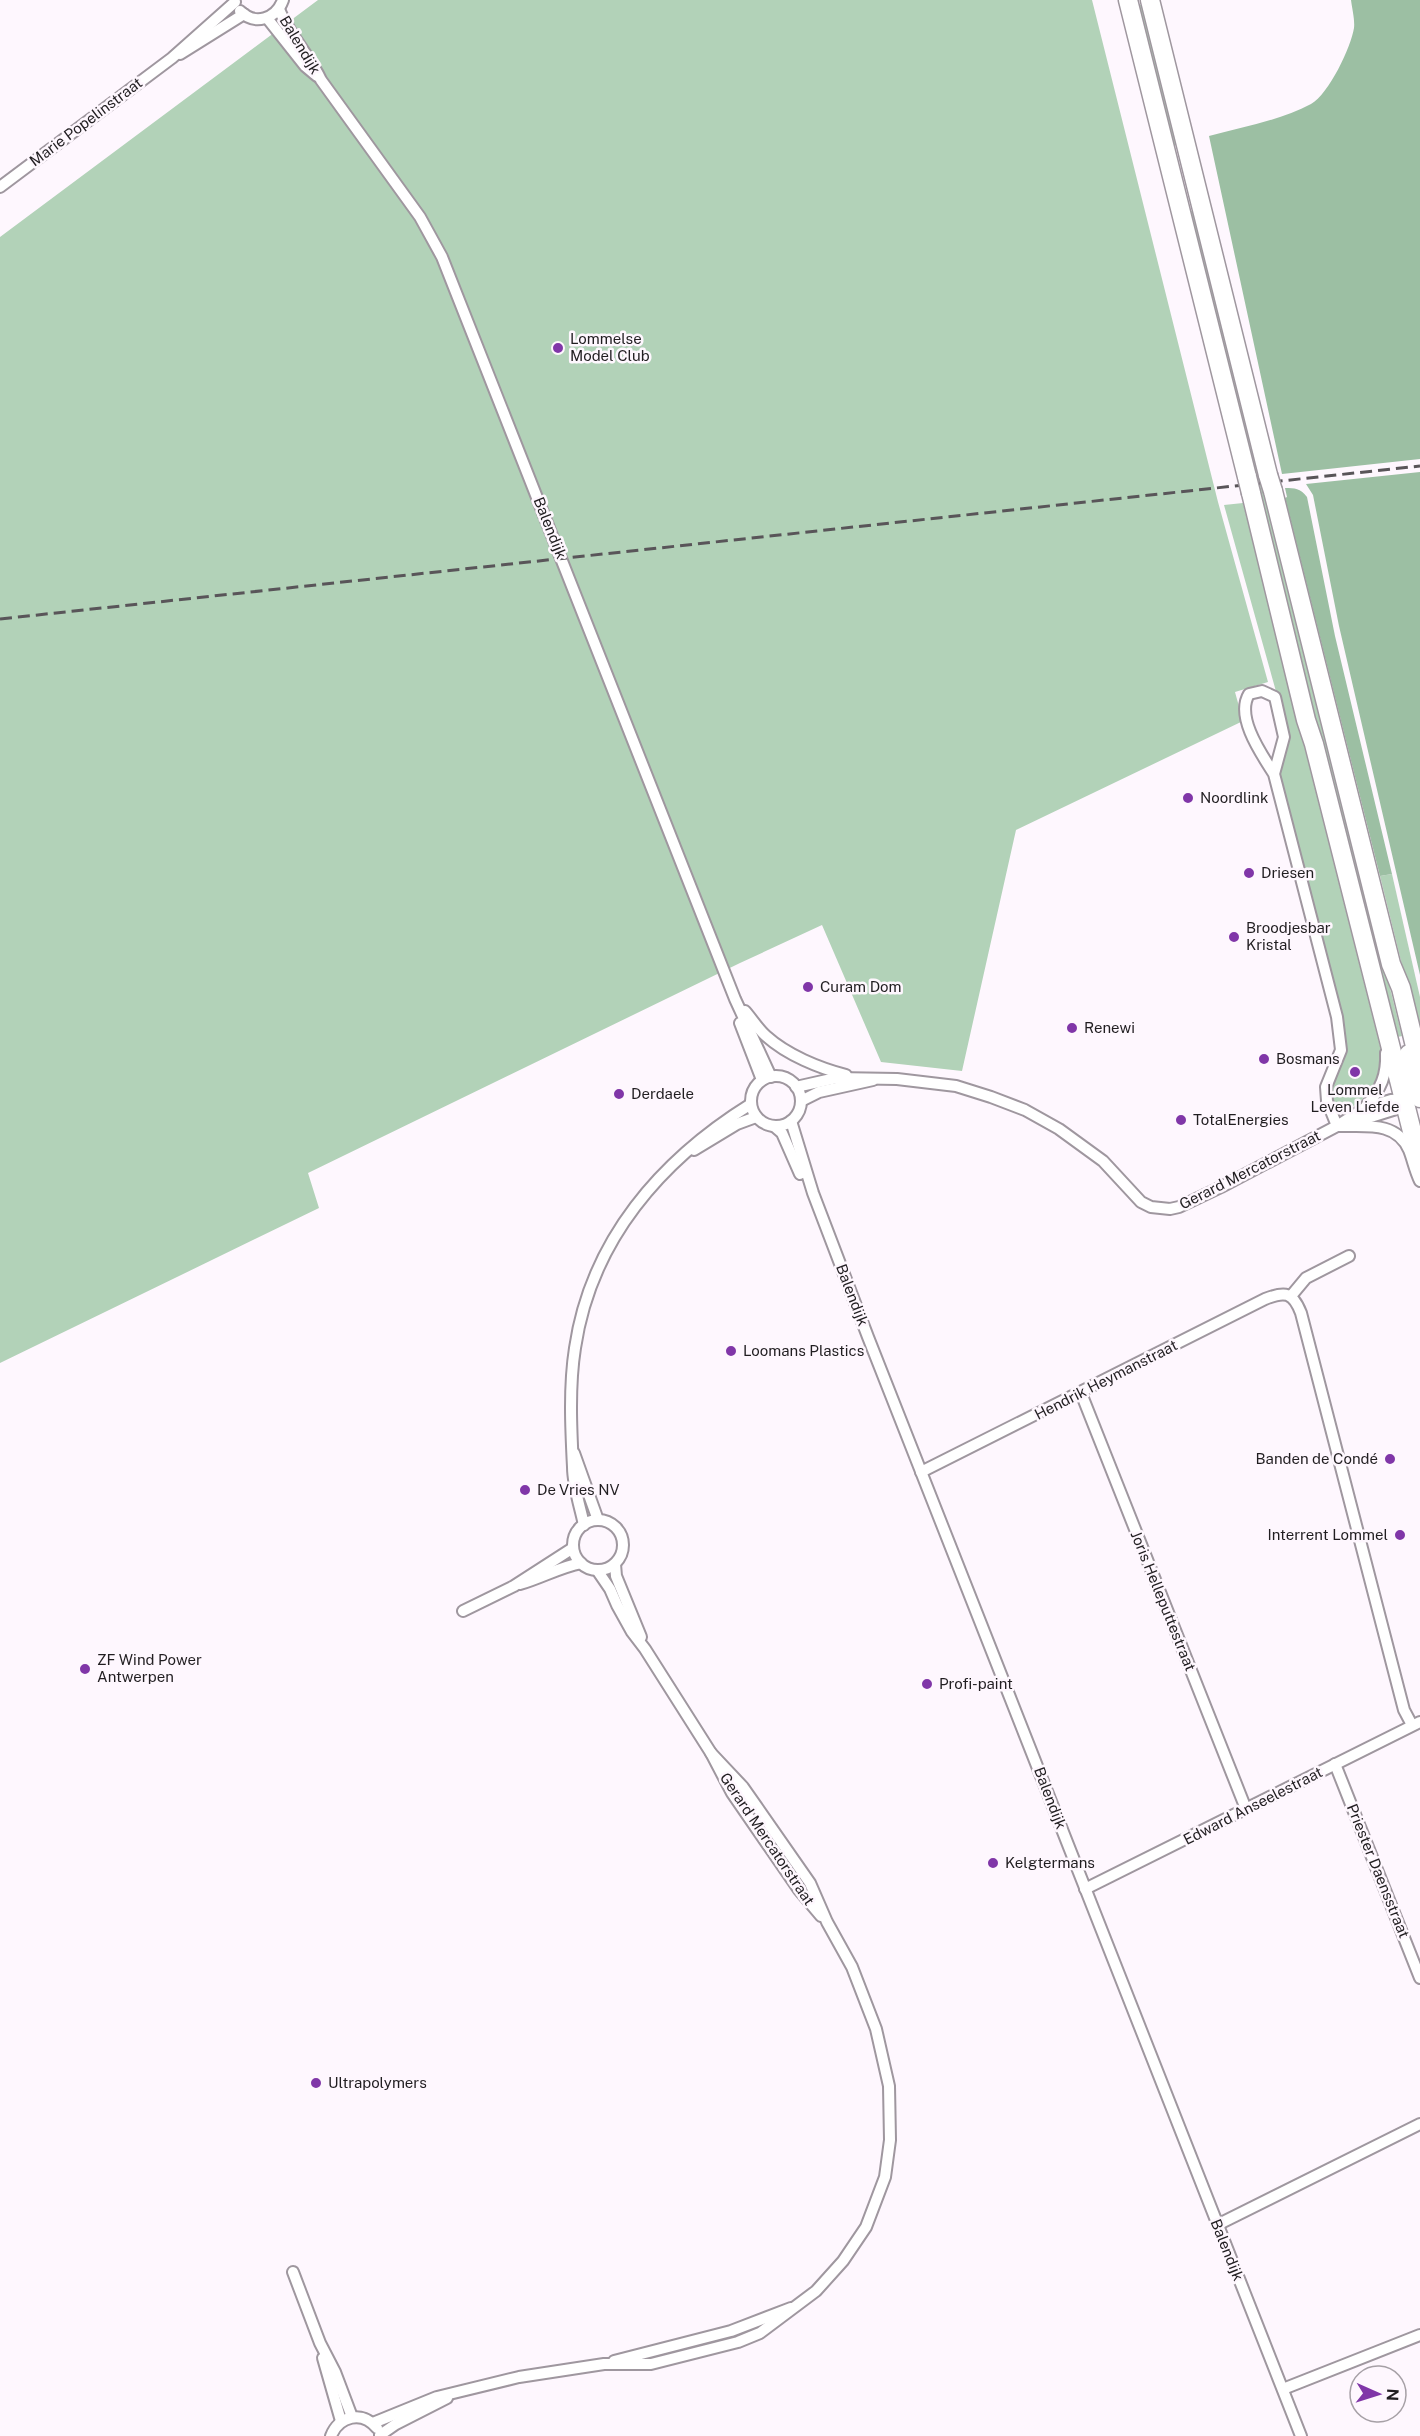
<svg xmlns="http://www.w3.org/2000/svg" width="1420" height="2436" viewBox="0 0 1420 2436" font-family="'Public Sans',sans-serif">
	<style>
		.green { fill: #b2d2b8 }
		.forest { fill: #9cbfa3 }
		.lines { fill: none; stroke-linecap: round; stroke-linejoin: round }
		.minor-casing { stroke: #9f979f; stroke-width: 14 }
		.trunk-casing { stroke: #9f979f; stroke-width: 21 }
		.minor { stroke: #fff; stroke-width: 10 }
		.trunk { stroke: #fff; stroke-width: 18 }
		.rail { stroke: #595559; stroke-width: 3; stroke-dasharray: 12 6; stroke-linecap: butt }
		.trunk-bridge-casing { stroke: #9f979f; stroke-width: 21; stroke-linecap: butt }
		.trunk-bridge { stroke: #fff; stroke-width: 18 }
		.poi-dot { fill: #8036a8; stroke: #fef7fe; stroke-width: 2 }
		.labels { text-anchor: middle; stroke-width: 5; stroke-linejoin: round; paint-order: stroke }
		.street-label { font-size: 15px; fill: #211e21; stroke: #fef7fe }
		.poi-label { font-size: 15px; fill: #211e21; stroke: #fef7fe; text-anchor: start }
	</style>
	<rect width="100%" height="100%" fill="#fef7fe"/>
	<!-- green -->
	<g class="green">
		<polygon points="318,0 1092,0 1218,502 1268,682 1235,692 1243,721 1016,830 962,1071 881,1062 822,925 740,963 308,1173 319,1208 0,1363 0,237"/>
		<polygon points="1145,4 1180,144 1170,147 1135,6"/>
		<polygon points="1196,210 1402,1036 1393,1038 1187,212"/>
		<path d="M 1243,503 L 1381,1050 C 1381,1078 1371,1096 1347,1111 C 1316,1109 1340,1073 1344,1059 C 1346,1049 1346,1040 1345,1030 L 1280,775 C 1280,762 1288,751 1289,738 L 1224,505 Z"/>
		<polygon points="1392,874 1420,997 1420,1038 1380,876"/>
	</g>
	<!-- forest -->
	<g class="forest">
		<path d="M 1351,0 L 1420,0 L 1420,459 L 1282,474 L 1209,136 C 1243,127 1281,120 1311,104 C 1329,94 1351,47 1354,28 C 1355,20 1352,8 1351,0 Z"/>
		<polygon points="1420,472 1420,975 1339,626 1313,495 1306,484"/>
		<path d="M 1285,488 C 1295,488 1300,488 1307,497 L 1335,636 L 1392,874 L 1380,876 L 1285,498 L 1287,497 Z"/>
	</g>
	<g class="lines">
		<defs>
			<g id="minor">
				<path d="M 279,9 C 288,33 310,56 321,80 L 420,217 L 442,257 L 735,999 L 771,1077"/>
				<path d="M 240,11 C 255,26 276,19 283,0"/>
				<polyline points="267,18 305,66 317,76"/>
				<polyline points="180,54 244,14"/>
				<polyline points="0,187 172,58 235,2"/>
				<path d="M 1274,774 L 1284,737 L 1275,697 L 1262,691 L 1249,694 C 1235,717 1262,755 1274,774 L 1337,1017 L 1341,1050 L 1326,1087 L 1327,1101 L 1337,1126"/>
				<path d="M 745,1011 C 752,1019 758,1029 766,1036 C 787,1055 819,1068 846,1075"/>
				<polyline points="740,1023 762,1080"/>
				<circle cx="776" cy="1101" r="25"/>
				<polyline points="796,1087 836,1078 897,1079 956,1086 991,1097 1025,1110 1059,1129 1103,1161 1141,1202 1151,1207 1170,1209 1179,1207 1221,1187 1337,1126 1365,1108 1391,1100 1407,1099"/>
				<polyline points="801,1101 819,1092 873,1080"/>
				<path d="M 1366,1106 C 1381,1089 1387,1075 1386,1053"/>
				<polyline points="791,1121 813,1193 868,1337 1301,2436"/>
				<polyline points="1358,1121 1409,1105"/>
				<path d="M 1337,1126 C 1363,1127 1396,1120 1409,1150 C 1413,1160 1415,1171 1420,1181"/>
				<polyline points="775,1127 782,1133 800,1174"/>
				<polyline points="694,1150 737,1124 756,1117"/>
				<polyline points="1291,1296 1306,1278 1349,1256"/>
				<polyline points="1081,1393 1246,1809"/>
				<polyline points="574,1453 598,1520"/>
				<path d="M 921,1472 L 1265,1299 C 1285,1291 1293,1292 1301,1313 L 1404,1710 L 1412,1725"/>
				<circle cx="598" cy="1545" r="25"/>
				<path d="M 584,1525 C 580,1506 573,1486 573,1467 C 571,1428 569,1386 575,1348 C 591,1240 661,1160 751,1104"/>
				<polyline points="615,1564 616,1576 641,1637"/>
				<polyline points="597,1570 610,1589 617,1605 632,1632 645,1649 711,1753 732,1793 799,1890 821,1916"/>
				<path d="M 520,1584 C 541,1578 560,1567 581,1563"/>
				<polyline points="463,1611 514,1586 573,1548"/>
				<polyline points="1335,1764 1420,1978"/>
				<polyline points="1085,1889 1420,1722"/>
				<polyline points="1217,2225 1420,2124"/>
				<polyline points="293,2272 320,2343 335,2372 352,2417"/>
				<polyline points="323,2358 341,2421"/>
				<polyline points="614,2361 731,2331 791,2308"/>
				<polyline points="1283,2389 1420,2335"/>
				<polyline points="373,2423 437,2397 519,2377 604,2364 651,2364 738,2342 760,2333 816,2291 843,2261 866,2227 885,2177 890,2140 889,2086 876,2029 852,1967 827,1922 810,1883 743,1787 711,1753"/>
				<polyline points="380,2435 396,2424 447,2398"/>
				<path d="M 331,2436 C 339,2416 362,2410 377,2428"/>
			</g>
			<g id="trunk">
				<polyline points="1128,0 1247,477"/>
				<polyline points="1150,0 1268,475"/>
				<polyline points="1273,491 1391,964 1401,988 1420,1067"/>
				<polyline points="1251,493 1306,720 1314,744 1420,1163"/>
				<polyline points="1409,1054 1420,1098"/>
			</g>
		</defs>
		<!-- minor casing -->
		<use href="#minor" class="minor-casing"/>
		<!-- trunk casing -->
		<use href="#trunk" class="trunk-casing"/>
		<!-- minor -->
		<use href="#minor" class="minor"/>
		<!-- trunk -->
		<use href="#trunk" class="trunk"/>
		<!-- rail -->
		<polyline class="rail" points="0,619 1420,466"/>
		<defs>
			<g id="trunk-bridge">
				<polyline points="1268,475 1273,491"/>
				<polyline points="1247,477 1251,493"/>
			</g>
		</defs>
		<!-- trunk-bridge casing -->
		<use href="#trunk-bridge" class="trunk-bridge-casing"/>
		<!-- trunk-bridge -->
		<use href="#trunk-bridge" class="trunk-bridge"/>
	</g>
	<!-- markers -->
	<g class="poi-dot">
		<circle cx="558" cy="348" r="6"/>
		<circle cx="1188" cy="798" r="6"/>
		<circle cx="1249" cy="873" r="6"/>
		<circle cx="1234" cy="937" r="6"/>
		<circle cx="808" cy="987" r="6"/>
		<circle cx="1072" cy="1028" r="6"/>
		<circle cx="1264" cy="1059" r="6"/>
		<circle cx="1355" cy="1072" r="6"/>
		<circle cx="619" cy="1094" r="6"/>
		<circle cx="1181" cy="1120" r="6"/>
		<circle cx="731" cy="1351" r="6"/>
		<circle cx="1390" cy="1459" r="6"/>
		<circle cx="525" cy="1490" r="6"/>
		<circle cx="1400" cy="1535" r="6"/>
		<circle cx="85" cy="1669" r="6"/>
		<circle cx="927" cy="1684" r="6"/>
		<circle cx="993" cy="1863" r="6"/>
		<circle cx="316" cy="2083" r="6"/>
	</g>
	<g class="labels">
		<!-- street labels -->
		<g class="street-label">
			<text transform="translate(300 45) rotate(59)" y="5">Balendijk</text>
			<text transform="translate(86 122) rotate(-37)" y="5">Marie Popelinstraat</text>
			<text transform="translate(550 528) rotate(68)" y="5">Balendijk</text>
			<text transform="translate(1250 1170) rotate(-27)" y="5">Gerard Mercatorstraat</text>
			<text transform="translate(852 1295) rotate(69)" y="5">Balendijk</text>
			<text transform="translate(1106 1380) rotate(-27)" y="5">Hendrik Heymanstraat</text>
			<text transform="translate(1163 1601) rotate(68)" y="5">Joris Helleputtestraat</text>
			<text transform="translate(1050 1798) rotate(69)" y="5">Balendijk</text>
			<text transform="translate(1253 1806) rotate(-27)" y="5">Edward Anseelestraat</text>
			<text transform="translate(767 1839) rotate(56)" y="5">Gerard Mercatorstraat</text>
			<text transform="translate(1378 1871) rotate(68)" y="5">Priester Daensstraat</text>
			<text transform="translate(1227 2250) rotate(68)" y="5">Balendijk</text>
		</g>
		<!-- poi labels -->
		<g class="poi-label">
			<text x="570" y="344">Lommelse<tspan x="570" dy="17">Model Club</tspan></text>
			<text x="1200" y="803">Noordlink</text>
			<text x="1261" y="878">Driesen</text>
			<text x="1246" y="933">Broodjesbar<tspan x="1246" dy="17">Kristal</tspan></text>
			<text x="820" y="992">Curam Dom</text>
			<text x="1084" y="1033">Renewi</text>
			<text x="1276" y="1064">Bosmans</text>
			<text x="1355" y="1095" text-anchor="middle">Lommel<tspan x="1355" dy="17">Leven Liefde</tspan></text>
			<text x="631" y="1099">Derdaele</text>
			<text x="1193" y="1125">TotalEnergies</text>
			<text x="743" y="1356">Loomans Plastics</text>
			<text x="1378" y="1464" text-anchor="end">Banden de Condé</text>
			<text x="537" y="1495">De Vries NV</text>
			<text x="1388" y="1540" text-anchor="end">Interrent Lommel</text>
			<text x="97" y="1665">ZF Wind Power<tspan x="97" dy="17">Antwerpen</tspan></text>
			<text x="939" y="1689">Profi-paint</text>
			<text x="1005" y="1868">Kelgtermans</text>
			<text x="328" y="2088">Ultrapolymers</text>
		</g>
	</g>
	<!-- north arrow -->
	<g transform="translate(1378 2394) rotate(93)"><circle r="28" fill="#fef7fe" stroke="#a6a0a6" stroke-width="1.5"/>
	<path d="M0-4.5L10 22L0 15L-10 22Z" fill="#8036a8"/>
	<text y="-9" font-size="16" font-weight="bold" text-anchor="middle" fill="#211e21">N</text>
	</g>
</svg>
